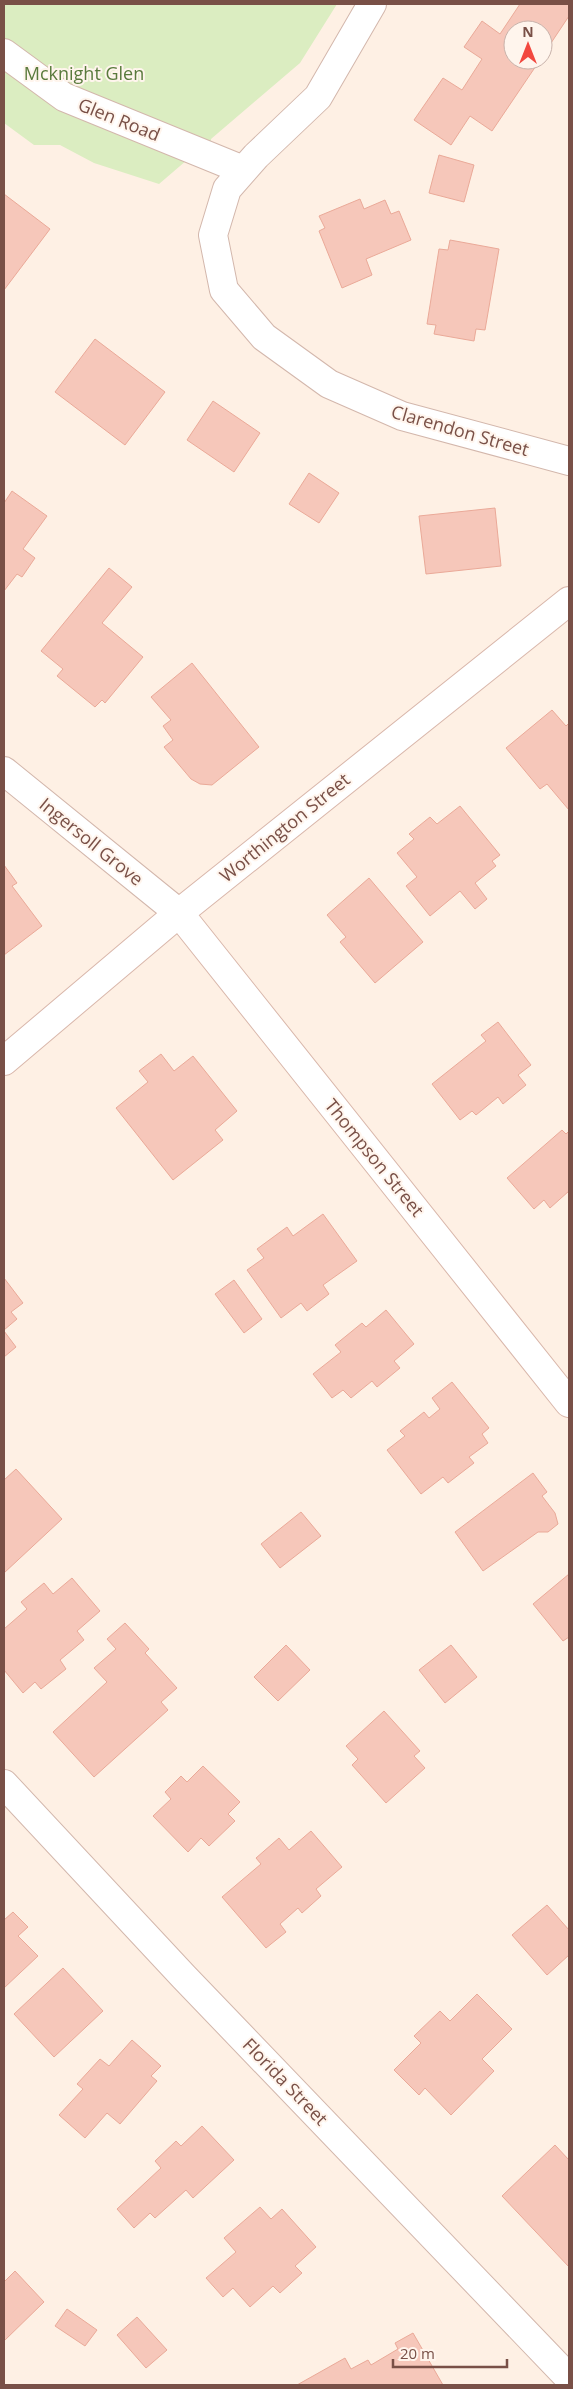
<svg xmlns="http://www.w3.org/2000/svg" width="573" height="2389" viewBox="0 0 573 2389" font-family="'Open Sans',sans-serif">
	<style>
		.green { fill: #dbedc1 }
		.building { fill: #f6c7ba; stroke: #eaa998 }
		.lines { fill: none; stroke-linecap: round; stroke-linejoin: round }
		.street-casing { stroke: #d3b7ac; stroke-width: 30 }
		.secondary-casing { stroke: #d9b7ab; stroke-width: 30 }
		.street { stroke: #fff; stroke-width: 28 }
		.secondary { stroke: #fff; stroke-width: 28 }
		.labels { text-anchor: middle; stroke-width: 4; stroke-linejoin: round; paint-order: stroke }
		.park-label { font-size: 18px; fill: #597a3c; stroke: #fff5ed }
		.street-label { font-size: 18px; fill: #795047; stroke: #fff5ed }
	</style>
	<rect width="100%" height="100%" fill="#fef0e4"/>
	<!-- green -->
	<polygon class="green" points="4,4 337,4 300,63 211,139 211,142 208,142 159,184 94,163 60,145 34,145 4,123"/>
	<!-- building -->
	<g class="building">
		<polygon points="520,4 569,4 569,16 543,55 543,30 513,30 513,60 540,60 492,131 470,116 451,145 414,120 443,78 462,90 482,59 464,47 482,21 500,34"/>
		<polygon points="439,155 474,165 464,202 429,193"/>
		<polygon points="4,194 50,229 4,290"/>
		<polygon points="360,199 364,209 385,200 391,214 399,211 411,240 366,259 372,275 342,288 319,231 325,228 319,216"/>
		<polygon points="450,240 499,249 485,330 476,329 474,341 434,334 436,325 427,324 439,249 448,250"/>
		<polygon points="95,339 165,392 125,445 55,392"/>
		<polygon points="213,401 260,433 234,472 187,440"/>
		<polygon points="309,473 339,493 319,523 289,504"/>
		<polygon points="12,491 47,516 23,549 35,558 22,577 17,574 4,591 4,503"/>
		<polygon points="495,508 501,566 426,574 419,516"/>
		<polygon points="109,568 132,587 102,623 143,657 105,703 102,700 95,707 57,676 63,669 41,651"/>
		<polygon points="192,663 259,747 212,785 200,784 191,779 164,747 173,740 163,726 171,720 151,697"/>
		<polygon points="552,710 566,726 569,723 569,810 547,784 540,789 506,748"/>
		<polygon points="460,806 500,855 492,861 496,866 475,883 487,899 475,909 460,891 430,916 406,886 417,877 397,853 414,839 409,834 430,817 437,824"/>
		<polygon points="4,865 17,883 12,886 42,926 4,955"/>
		<polygon points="369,878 423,942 375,983 340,942 346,937 327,915"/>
		<polygon points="498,1022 531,1065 518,1075 526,1085 503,1104 498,1097 476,1115 472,1111 460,1120 432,1084 486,1041 481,1035"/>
		<polygon points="161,1054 174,1071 193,1056 237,1111 215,1130 223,1140 173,1180 116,1108 148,1082 139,1071"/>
		<polygon points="562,1130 566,1134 569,1131 569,1191 550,1208 544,1200 534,1209 507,1178"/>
		<polygon points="323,1214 357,1261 323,1285 329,1294 307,1311 301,1303 281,1318 247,1270 264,1258 257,1249 287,1227 293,1236"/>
		<polygon points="4,1278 23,1303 11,1312 17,1319 4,1330"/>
		<polygon points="234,1280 262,1319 244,1333 215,1294"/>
		<polygon points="386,1310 414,1344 394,1361 400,1368 377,1387 372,1381 351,1398 343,1390 332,1398 313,1374 341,1352 335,1345 362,1323 366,1327"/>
		<polygon points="4,1331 16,1347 4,1357"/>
		<polygon points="452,1382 489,1428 482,1434 488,1443 469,1457 474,1463 448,1483 443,1477 421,1494 387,1450 405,1436 400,1431 424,1412 429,1418 440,1409 432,1398"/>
		<polygon points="16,1469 62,1519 4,1573 4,1480"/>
		<polygon points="533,1473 547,1492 542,1496 555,1513 558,1524 548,1532 538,1532 483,1571 455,1532"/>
		<polygon points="301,1512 321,1536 280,1568 261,1544"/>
		<polygon points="569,1574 569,1637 563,1641 533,1604"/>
		<polygon points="72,1578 100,1611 77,1631 84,1640 60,1660 66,1669 41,1689 35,1682 23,1693 4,1670 4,1629 27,1609 21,1602 44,1583 53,1594"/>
		<polygon points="125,1623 149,1649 145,1653 177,1688 161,1702 168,1710 94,1777 53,1732 107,1682 94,1668 116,1649 107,1639"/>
		<polygon points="286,1645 310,1670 278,1701 254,1677"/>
		<polygon points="451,1645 477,1677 445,1703 419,1670"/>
		<polygon points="384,1711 420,1751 414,1756 425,1768 386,1803 352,1765 358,1759 346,1746"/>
		<polygon points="203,1766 240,1802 228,1814 235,1821 209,1846 201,1838 188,1852 153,1816 171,1799 165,1792 181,1776 187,1782"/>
		<polygon points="311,1831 342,1867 316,1889 321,1896 302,1913 298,1908 280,1924 286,1932 266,1948 222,1897 261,1864 256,1858 279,1838 289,1850"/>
		<polygon points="547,1905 569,1930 569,1955 547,1975 512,1935"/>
		<polygon points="13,1912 28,1927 18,1936 38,1956 4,1988 4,1920"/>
		<polygon points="63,1968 103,2011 54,2057 14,2014"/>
		<polygon points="477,1994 512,2029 482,2059 494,2071 451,2115 425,2088 419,2095 394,2070 421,2043 414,2036 440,2011 450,2021"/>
		<polygon points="132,2040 161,2066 151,2076 157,2081 120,2124 107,2113 85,2138 59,2115 83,2089 77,2084 100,2059 109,2066"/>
		<polygon points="202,2126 234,2160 193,2198 186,2190 155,2218 150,2213 134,2228 117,2209 161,2168 155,2161 176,2141 181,2146"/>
		<polygon points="555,2145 569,2160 569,2267 502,2196"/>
		<polygon points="260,2207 271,2219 282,2209 316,2247 295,2266 302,2273 280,2293 273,2286 250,2307 233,2288 223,2297 206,2278 236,2252 224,2238"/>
		<polygon points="15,2271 44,2302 4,2341 4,2282"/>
		<polygon points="67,2309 97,2330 85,2346 55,2326"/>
		<polygon points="137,2317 167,2350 146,2368 117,2335"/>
		<polygon points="413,2333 443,2385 297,2385 345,2358 351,2369 368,2360 371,2365 398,2349 395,2343"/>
	</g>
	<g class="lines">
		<defs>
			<g id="street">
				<polyline points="372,4 318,97 256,156 227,189 213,235 224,290 264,337 329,384 402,416 569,461"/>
				<polyline points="4,53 64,97 243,170"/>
				<polyline points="4,771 179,913"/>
				<polyline points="4,1784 184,1977 569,2378"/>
			</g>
			<g id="secondary">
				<polyline points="179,913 569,1403"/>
				<polyline points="4,1061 179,913 569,601"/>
			</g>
		</defs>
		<!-- street casing -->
		<use href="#street" class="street-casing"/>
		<!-- secondary casing -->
		<use href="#secondary" class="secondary-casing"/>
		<!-- street -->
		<use href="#street" class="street"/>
		<!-- secondary -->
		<use href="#secondary" class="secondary"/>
	</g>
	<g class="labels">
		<!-- park labels -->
		<g class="park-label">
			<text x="84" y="80">Mcknight Glen</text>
		</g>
		<!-- street labels -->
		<g class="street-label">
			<text transform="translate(119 120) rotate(22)" y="6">Glen Road</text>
			<text transform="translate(460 431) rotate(16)" y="6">Clarendon Street</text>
			<text transform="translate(285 828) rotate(-39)" y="6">Worthington Street</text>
			<text transform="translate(91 842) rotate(39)" y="6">Ingersoll Grove</text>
			<text transform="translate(374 1158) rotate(51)" y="6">Thompson Street</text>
			<text transform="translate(285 2082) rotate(46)" y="6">Florida Street</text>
		</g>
	</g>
	<!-- border -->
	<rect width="573" height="2389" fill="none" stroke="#795047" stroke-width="10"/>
	<!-- north arrow -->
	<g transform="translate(528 45)"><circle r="24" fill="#fff5ed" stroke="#c9b3ab"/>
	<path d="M0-4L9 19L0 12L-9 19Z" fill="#f2483f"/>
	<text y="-8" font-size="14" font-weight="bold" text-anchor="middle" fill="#795047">N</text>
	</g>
	<!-- scale -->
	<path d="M393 2359v8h114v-8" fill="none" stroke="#795047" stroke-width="2.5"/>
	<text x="400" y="2359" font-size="15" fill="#795047" stroke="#fff5ed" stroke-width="4" paint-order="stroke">20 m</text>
</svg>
